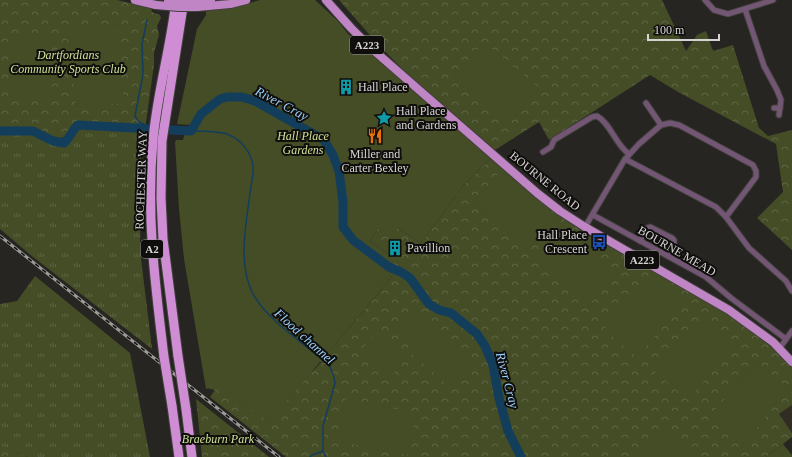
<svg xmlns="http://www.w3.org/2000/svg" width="792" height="457" viewBox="0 0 792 457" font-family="'Times New Roman',serif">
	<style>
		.built { fill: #312d24 }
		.grass { fill: url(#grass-tufts) }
		.forest { fill: url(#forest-crowns) }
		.garden { fill: #444d26 }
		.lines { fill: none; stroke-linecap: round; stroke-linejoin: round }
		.stream { stroke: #123e5c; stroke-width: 1.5 }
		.river { stroke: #123e5c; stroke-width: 9 }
		.minor-casing { stroke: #42413d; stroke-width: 7 }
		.primary-casing { stroke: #42413d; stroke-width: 10 }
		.trunk-casing { stroke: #42413d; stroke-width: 11 }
		.minor { stroke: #725674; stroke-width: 5 }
		.primary { stroke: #c085c4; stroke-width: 8 }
		.trunk { stroke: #cf8ed4; stroke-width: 9 }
		.rail-casing { stroke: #9c9a97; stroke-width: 3 }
		.rail { stroke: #0f0e0c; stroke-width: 1.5; stroke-dasharray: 4.5; stroke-linecap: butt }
		.primary-bridge-casing { stroke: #42413d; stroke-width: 10; stroke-linecap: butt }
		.trunk-bridge-casing { stroke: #42413d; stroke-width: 11; stroke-linecap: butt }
		.primary-bridge { stroke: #c085c4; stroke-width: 8 }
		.trunk-bridge { stroke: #cf8ed4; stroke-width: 9 }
		.labels { text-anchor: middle; stroke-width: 4; stroke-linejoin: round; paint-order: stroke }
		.shield { fill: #0f0e0c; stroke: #9a9997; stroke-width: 1 }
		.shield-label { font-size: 11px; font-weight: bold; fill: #d6d4d2 }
		.park-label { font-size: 12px; font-style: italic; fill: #cfe196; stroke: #0f0e0c }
		.poi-label { font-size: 12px; fill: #d6d4d2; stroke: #0f0e0c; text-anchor: start }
		.street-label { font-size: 12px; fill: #d6d4d2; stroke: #0f0e0c }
		.water-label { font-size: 13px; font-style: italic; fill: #9acff8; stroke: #0f0e0c }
	</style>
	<defs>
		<pattern id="grass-tufts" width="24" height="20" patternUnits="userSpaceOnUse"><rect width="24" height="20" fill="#444d26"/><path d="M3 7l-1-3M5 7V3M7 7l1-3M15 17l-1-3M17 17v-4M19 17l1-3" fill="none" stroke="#5e6645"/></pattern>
		<pattern id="forest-crowns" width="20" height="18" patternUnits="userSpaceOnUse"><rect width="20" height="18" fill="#444d26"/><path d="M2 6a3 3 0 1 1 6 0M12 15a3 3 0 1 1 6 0" fill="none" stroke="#5e6645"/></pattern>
	</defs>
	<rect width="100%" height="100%" fill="#262521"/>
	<!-- built -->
	<polygon class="built" points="792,405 792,433 779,414"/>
	<!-- grass -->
	<g class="grass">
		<polygon points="80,122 131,123 141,155 140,250 152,349 33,257 0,229 0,128 18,129 34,127 51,136 61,138 67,136 73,127"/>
		<polygon points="35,276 130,353 150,457 28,457 0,446 0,304 17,301"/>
	</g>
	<!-- forest -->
	<g class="forest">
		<path d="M 0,0 L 117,0 L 151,8 L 152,12 L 160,15 L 161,18 L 157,26 L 159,35 L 154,53 L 154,65 L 145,129 C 151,134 146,149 141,154 L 130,123 L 80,122 L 73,127 L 67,136 L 61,138 L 51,136 L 34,127 L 18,129 L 0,128 Z"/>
		<polygon points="339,0 662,0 686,51 697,35 706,31 713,51 733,45 759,128 768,136 792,130 792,250 757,218 783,192 776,144 678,92 650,75 549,140 539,122 495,150 405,72 375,41"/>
		<polygon points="491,158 546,206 565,219 591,237 650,268 734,317 774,349 792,367 792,405 779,414 792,433 792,437 766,457 286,457 210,397 215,390 210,389 197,312 312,372 326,357 326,355 392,277 381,270 381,267 390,255 370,241 378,228 398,228 421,243 463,186"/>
		<polygon points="196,399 269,457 202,457"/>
		<polygon points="0,446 4,447 28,457 0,457"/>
	</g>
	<!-- garden -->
	<g class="garden">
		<polygon points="260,0 315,0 338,21 348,34 400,76 491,158 463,186 421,243 398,228 391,237 378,228 370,241 390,255 381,269 392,277 326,355 326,357 322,362 320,362 269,422 223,389 217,387 206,389 184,259 179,209 175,142 176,140 183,140 184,136 191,125 177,124 197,29 206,15 206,11 236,7"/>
		<polygon points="117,25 124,103 76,107 68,29"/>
		<rect x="12" y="34" width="38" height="67"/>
		<polygon points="484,42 539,88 509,124 454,78"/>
		<polygon points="502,170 556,218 527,250 473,202"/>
		<polygon points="563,224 617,273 589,305 535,256"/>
		<polygon points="650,274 683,302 637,357 604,329"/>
		<polygon points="416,313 431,326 413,346 398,332"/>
		<polygon points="702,317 735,344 688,400 655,372"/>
		<polygon points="434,328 471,362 449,386 411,353"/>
		<polygon points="380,329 409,356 391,376 362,349"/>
		<polygon points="756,362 789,389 742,445 709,417"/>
		<polygon points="345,399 416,413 408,455 337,441"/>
		<polygon points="665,428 699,457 640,457"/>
		<polygon points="783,444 792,455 792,457 766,457"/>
	</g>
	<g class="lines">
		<!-- stream -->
		<g class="stream">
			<polyline points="147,20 142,44 143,74 135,116 139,122 151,128"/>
			<path d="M 191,131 C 202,131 217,131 227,134 C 241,139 251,152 253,166 C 254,174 251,185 250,193 C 246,225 238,262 252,292 C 265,319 306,345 329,365 L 333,374 L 335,383 L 323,426 L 323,451 L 326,457"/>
			<polyline points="310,457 312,455 323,451"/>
		</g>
		<!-- river -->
		<path class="river" d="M 0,131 L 33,131 L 53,141 L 64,143 C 70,138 72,130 78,125 L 191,131 L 201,114 L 220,99 L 227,97 L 242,97 L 255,101 L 324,140 L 333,155 L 339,171 L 343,202 L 343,227 L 353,240 L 389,267 L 401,272 L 410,278 L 429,304 L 439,310 L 451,313 L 477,334 L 485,346 L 493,365 L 499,398 L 508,431 L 521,457"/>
		<defs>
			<g id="minor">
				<polyline points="705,0 714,10 728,14 773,0"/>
				<polyline points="745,9 764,66 777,90 781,100 779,115"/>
				<polyline points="774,108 780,108"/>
				<polyline points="661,125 670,123 679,125 753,165 756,171 756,177 726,217"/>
				<path d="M 543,152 L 551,147 L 554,140 L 592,117 L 597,116 C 611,124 615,144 629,154"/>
				<polyline points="627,157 639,144 661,125 646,103"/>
				<polyline points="593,215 706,277 731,298 786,339"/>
				<polyline points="585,227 625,159 716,207 726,217 749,248 786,281 792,291"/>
				<polyline points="640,241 647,228 650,227 672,238 674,240 674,244 668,255"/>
				<polyline points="779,349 792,331"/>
			</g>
			<g id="primary">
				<polyline points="135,0 156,5"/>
				<polyline points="326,0 351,28 371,48 537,193 560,211 585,227 729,310 773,342 792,362"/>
				<polyline points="196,1 211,0"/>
				<polyline points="197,7 230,4 246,0"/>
			</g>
			<g id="trunk">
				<polyline points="178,356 163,239 161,198 162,141 184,0"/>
				<path d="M 164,357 C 155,283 146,215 153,140 C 157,93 171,47 176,0"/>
				<polyline points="172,406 179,457"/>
				<polyline points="186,409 192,457"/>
			</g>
		</defs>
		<!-- minor casing -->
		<use href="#minor" class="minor-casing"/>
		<!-- primary casing -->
		<use href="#primary" class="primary-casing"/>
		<!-- trunk casing -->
		<use href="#trunk" class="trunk-casing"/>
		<!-- minor -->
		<use href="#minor" class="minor"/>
		<!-- primary -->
		<use href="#primary" class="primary"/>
		<!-- trunk -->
		<use href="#trunk" class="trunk"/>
		<defs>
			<polyline id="rail" points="0,236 279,457"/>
		</defs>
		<!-- rail casing -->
		<use href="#rail" class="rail-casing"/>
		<!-- rail -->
		<use href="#rail" class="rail"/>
		<defs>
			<g id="primary-bridge">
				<polyline points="168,0 179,2 196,1"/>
				<polyline points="156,5 179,7 197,7"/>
			</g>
			<g id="trunk-bridge">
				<polyline points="178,356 186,409"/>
				<polyline points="164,357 172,406"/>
			</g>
		</defs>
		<!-- primary-bridge casing -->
		<use href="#primary-bridge" class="primary-bridge-casing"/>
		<!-- trunk-bridge casing -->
		<use href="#trunk-bridge" class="trunk-bridge-casing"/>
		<!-- primary-bridge -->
		<use href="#primary-bridge" class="primary-bridge"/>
		<!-- trunk-bridge -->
		<use href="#trunk-bridge" class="trunk-bridge"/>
	</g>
	<!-- icons -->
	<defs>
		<symbol id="building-bare" viewBox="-9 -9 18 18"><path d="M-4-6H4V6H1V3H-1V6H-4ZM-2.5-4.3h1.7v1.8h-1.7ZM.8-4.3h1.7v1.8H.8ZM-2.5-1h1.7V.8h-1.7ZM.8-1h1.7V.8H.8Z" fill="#0f9aa8" stroke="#0f0e0c" stroke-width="2.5" paint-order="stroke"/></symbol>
		<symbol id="sight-bare" viewBox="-9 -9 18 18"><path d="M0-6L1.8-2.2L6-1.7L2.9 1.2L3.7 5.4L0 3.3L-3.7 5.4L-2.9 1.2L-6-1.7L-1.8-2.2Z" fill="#0f9aa8" stroke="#0f0e0c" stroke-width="2.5" paint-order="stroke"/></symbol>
		<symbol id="restaurant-bare" viewBox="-9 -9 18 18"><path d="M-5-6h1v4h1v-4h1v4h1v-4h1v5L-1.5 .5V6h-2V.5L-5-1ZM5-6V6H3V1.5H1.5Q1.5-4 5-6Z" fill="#e8710a" stroke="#0f0e0c" stroke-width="2.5" paint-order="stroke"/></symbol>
		<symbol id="bus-bare" viewBox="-9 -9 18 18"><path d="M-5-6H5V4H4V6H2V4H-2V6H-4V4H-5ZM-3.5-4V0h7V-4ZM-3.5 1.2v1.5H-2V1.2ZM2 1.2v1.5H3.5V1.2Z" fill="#1a4fb4" stroke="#0f0e0c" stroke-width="2.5" paint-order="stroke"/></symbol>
	</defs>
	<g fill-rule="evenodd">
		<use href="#building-bare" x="335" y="76" width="22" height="22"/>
		<use href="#sight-bare" x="373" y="107" width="22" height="22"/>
		<use href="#restaurant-bare" x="364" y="125" width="22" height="22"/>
		<use href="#bus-bare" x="588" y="231" width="22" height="22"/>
		<use href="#building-bare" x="384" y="237" width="22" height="22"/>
	</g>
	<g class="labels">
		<!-- shield labels -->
		<g class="shield">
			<rect x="350" y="36" width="34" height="18" rx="3"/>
			<rect x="141" y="240" width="22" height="18" rx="3"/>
			<rect x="625" y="251" width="34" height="18" rx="3"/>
		</g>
		<g class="shield-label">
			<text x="367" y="49">A223</text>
			<text x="152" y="253">A2</text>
			<text x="642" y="264">A223</text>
		</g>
		<!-- park labels -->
		<g class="park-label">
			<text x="68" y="59">Dartfordians<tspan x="68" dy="14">Community Sports Club</tspan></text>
			<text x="303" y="140">Hall Place<tspan x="303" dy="14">Gardens</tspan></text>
			<text x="218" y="443">Braeburn Park</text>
		</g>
		<!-- poi labels -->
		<g class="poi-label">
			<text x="358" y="91">Hall Place</text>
			<text x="396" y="115">Hall Place<tspan x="396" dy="14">and Gardens</tspan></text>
			<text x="375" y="158" text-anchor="middle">Miller and<tspan x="375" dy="14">Carter Bexley</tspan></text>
			<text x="587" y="239" text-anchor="end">Hall Place<tspan x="587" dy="14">Crescent</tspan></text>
			<text x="407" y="252">Pavillion</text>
		</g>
		<!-- street labels -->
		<g class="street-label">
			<text transform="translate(141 180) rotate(-88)" y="4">ROCHESTER WAY</text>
			<text transform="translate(545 181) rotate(39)" y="4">BOURNE ROAD</text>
			<text transform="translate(677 251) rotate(30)" y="4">BOURNE MEAD</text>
		</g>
		<!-- water labels -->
		<g class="water-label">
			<text transform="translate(282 103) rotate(28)" y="5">River Cray</text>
			<text transform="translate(305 336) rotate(42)" y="5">Flood channel</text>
			<text transform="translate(508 380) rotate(75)" y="5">River Cray</text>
		</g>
	</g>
	<!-- scale -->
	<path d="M648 34v6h71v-6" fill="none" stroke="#d6d4d2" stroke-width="2"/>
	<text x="654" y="34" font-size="12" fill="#d6d4d2" stroke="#0f0e0c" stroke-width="3" paint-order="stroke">100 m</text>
</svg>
